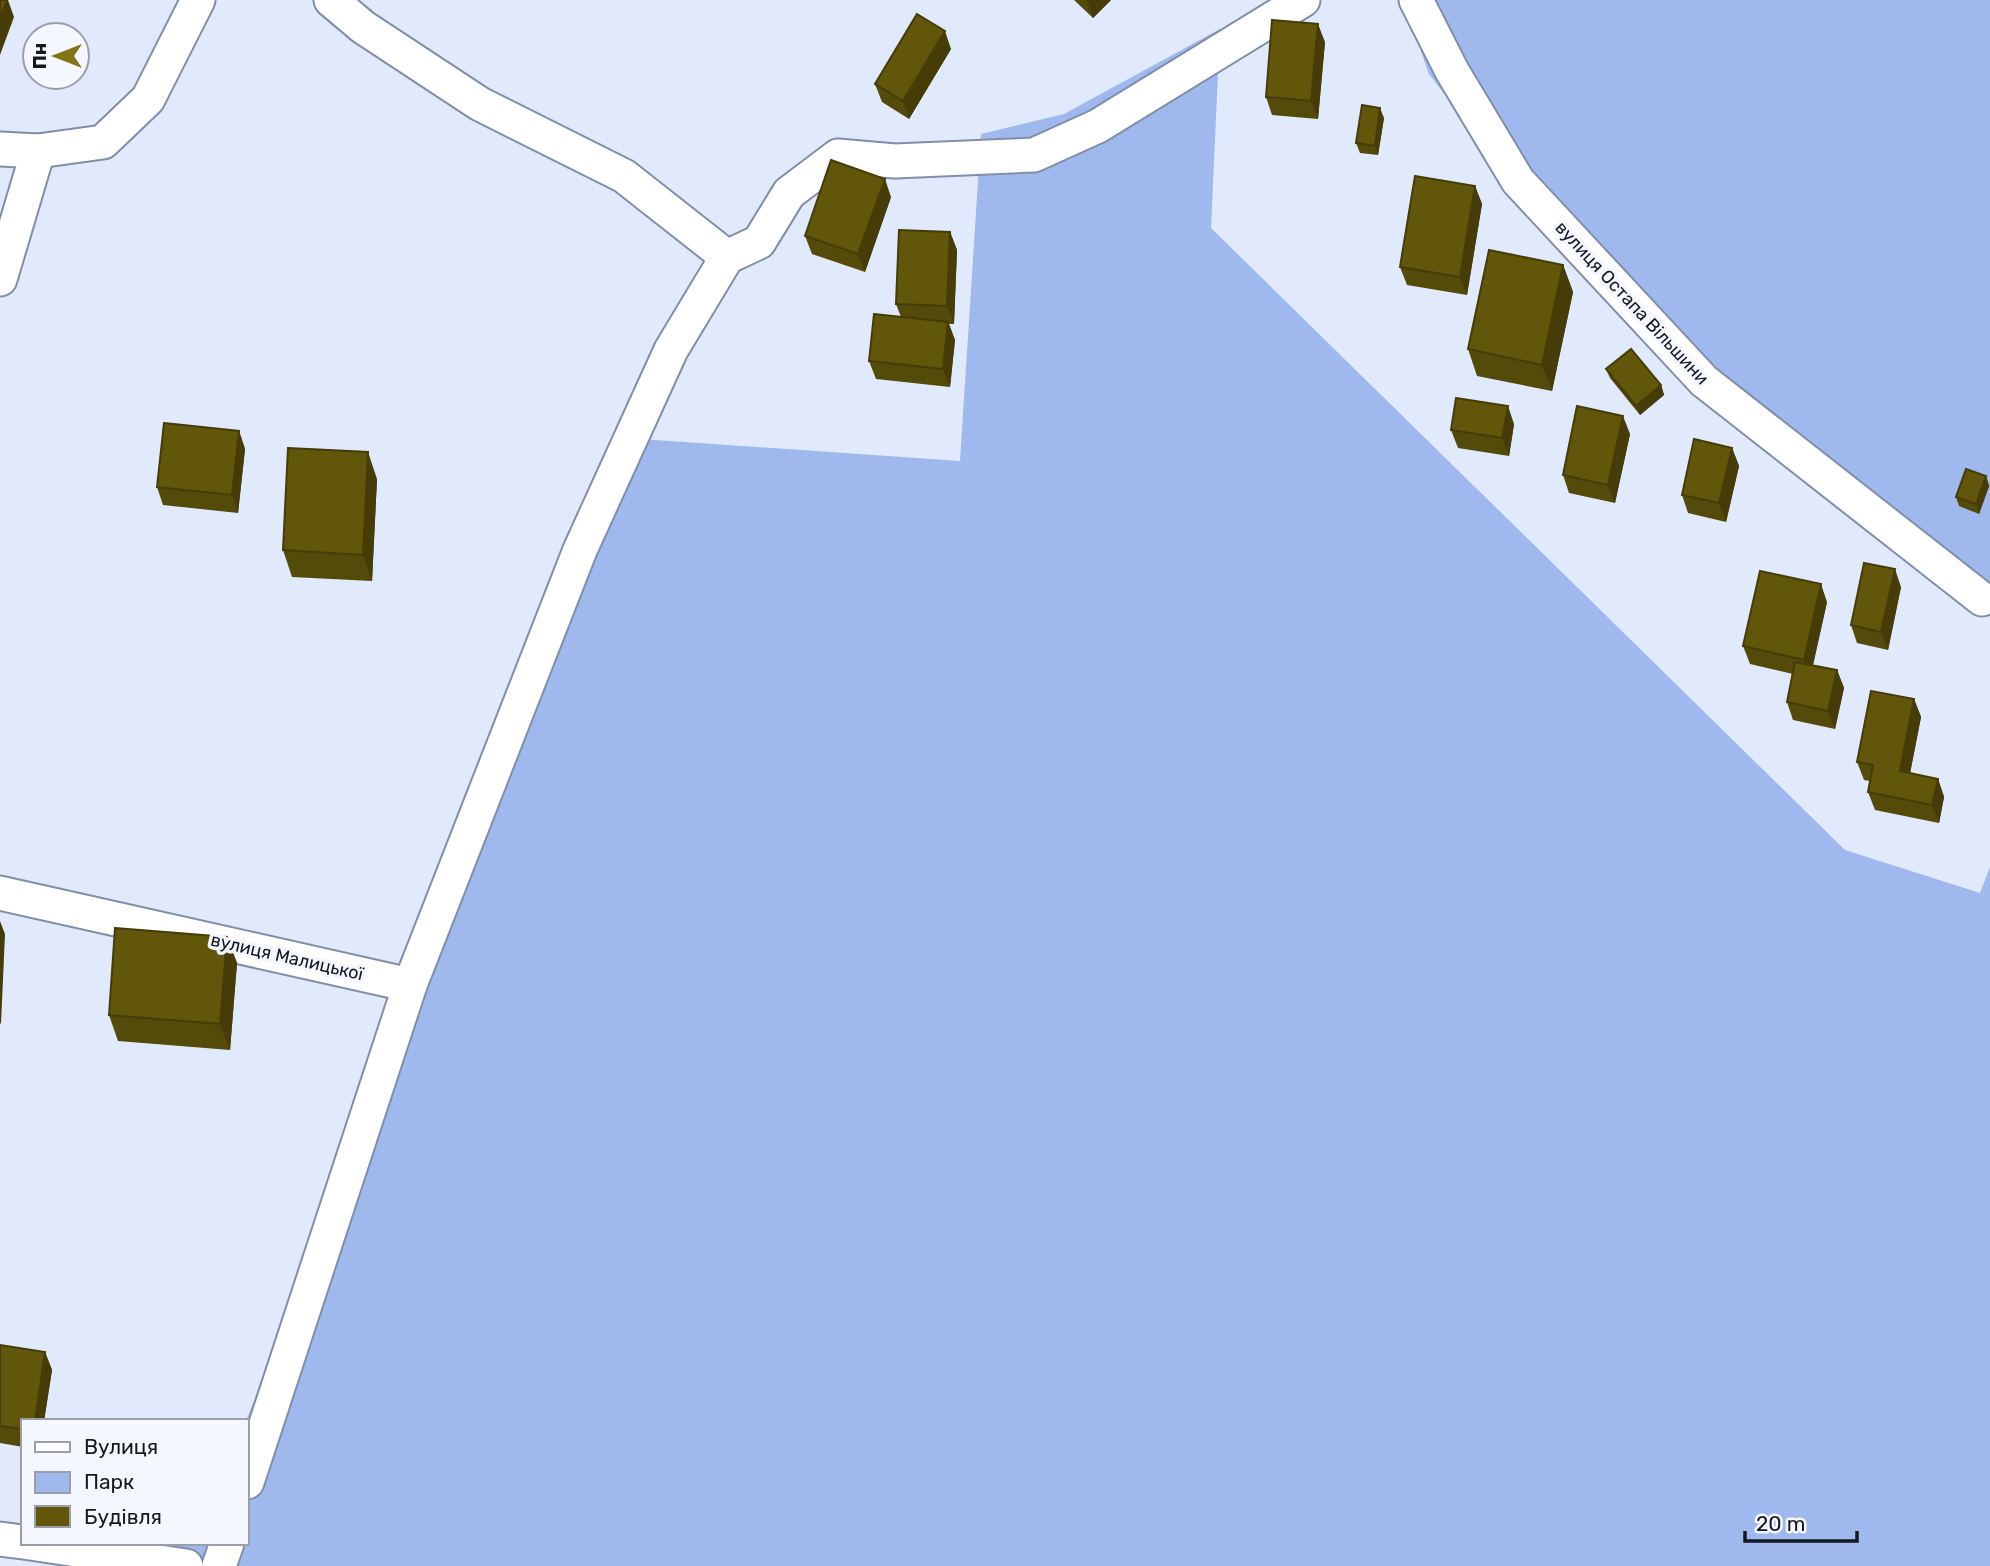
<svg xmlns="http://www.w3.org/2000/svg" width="1990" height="1566" viewBox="0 0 1990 1566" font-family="Rubik,sans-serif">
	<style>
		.green { fill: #9fb9ee }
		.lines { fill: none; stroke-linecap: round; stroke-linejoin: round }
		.minor-casing { stroke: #808eaa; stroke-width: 37 }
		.minor { stroke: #fff; stroke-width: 33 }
		.wall { fill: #544a09 }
		.shaded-wall { fill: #453c07 }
		.building { fill: #62560a; stroke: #453c07; stroke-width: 2 }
		.labels { text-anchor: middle; stroke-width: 7; stroke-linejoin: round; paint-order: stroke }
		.street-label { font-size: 18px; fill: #131923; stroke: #f4f7fe }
	</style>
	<rect width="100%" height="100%" fill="#e1eafd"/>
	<!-- green -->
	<g class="green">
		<polygon points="1403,0 1990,0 1990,615 1974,609 1593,286 1429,74"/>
		<polygon points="1220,29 1211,228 1845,850 1980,893 1990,867 1990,1566 97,1566 105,1543 247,1543 246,1421 626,438 960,461 981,134 1064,114"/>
	</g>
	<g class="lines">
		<defs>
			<g id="minor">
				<polyline points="331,0 363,27 480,104 624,176 727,257"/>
				<polyline points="1416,0 1452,71 1518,181 1704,381 1982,599"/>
				<polyline points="0,149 38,151 103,142 148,99 198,0"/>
				<polyline points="727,257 759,242 789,193 838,156 895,161 1034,155 1098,126 1303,0"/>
				<polyline points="0,279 38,151"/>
				<polyline points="0,893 410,985"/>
				<polyline points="247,1482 410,985 580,550 671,350 727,257"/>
				<polyline points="0,1539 23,1542"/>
				<polyline points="30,1543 186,1566"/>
				<polyline points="219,1566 227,1543"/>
			</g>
		</defs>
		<!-- minor casing -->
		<use href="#minor" class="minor-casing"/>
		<!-- minor -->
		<use href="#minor" class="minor"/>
	</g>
	<!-- wall -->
	<g class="wall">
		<polygon points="1074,0 1111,0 1093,18"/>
		<polygon points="1325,42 1318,119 1272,115 1266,97"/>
		<polygon points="951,49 909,119 882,102 875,84"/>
		<polygon points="1384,118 1378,155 1360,153 1356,143"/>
		<polygon points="1475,186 1482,204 1467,295 1407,285 1400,267"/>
		<polygon points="891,197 865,272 812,254 805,236"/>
		<polygon points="950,232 957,250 954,324 949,324 955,340 950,387 876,379 869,361 901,317 896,304"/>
		<polygon points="1563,265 1573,292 1552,391 1477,376 1468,349"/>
		<polygon points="1606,369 1661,385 1664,395 1640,415 1610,378"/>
		<polygon points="1514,424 1509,456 1458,448 1451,430"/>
		<polygon points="239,431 245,449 238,513 163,505 157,487"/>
		<polygon points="1630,434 1615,503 1569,493 1563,475"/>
		<polygon points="1732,448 1739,466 1726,522 1688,513 1682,495"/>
		<polygon points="1986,476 1989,486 1979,514 1959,506 1956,497"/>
		<polygon points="377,479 372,581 292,577 283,550"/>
		<polygon points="1901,587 1888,650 1857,643 1851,625"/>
		<polygon points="1827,602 1813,665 1837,670 1844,688 1835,729 1793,720 1787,702 1793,674 1750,664 1743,646"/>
		<polygon points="1914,699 1921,717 1910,773 1938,779 1944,797 1939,823 1875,810 1868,792 1870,781 1864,780 1857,762"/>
		<polygon points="227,937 237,963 230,1050 118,1041 109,1015"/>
		<polygon points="0,1345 45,1352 52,1370 44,1421 23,1421 23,1447 0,1443"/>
	</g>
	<!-- shaded-wall -->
	<g class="shaded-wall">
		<polygon points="7,0 8,0 14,17 0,55 0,19"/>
		<polygon points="1087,0 1111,0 1093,18"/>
		<polygon points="1318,24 1325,42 1318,119 1311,101"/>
		<polygon points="945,31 951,49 909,119 903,101"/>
		<polygon points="1380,108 1384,118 1378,155 1375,146"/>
		<polygon points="885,179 891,197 865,272 858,254"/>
		<polygon points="1475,186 1482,204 1467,295 1460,277"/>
		<polygon points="950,232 957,250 954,324 947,306"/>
		<polygon points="1563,265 1573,292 1552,391 1542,365"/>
		<polygon points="948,322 955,340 950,387 943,369"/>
		<polygon points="1661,385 1664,395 1640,415 1636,406"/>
		<polygon points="1508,406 1514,424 1509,456 1502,438"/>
		<polygon points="1623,416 1630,434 1615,503 1608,485"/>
		<polygon points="239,431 245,449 238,513 232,495"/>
		<polygon points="1732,448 1739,466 1726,522 1719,503"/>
		<polygon points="368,452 377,479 372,581 363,555"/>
		<polygon points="1986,476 1989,486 1979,514 1976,504"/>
		<polygon points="1895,569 1901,587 1888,650 1881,632"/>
		<polygon points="1821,584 1827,602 1810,678 1804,660"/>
		<polygon points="1837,670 1844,688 1835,729 1828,711"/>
		<polygon points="1914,699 1921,717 1907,789 1900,771"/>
		<polygon points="1938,779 1944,797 1939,823 1932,805"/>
		<polygon points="0,921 5,934 1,1024 0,1023"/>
		<polygon points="227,937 237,963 230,1050 220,1024"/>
		<polygon points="45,1352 52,1370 44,1421 35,1421"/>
	</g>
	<!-- building -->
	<g class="building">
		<polygon points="0,0 7,0 0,19"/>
		<polygon points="917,14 945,31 903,101 875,84"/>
		<polygon points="1272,20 1318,24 1311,101 1266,97"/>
		<polygon points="1362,105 1380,108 1375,146 1356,143"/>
		<polygon points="831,160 885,179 858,254 805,236"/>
		<polygon points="1415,176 1475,186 1460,277 1400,267"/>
		<polygon points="899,230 950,232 947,306 896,304"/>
		<polygon points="1489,250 1563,265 1542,365 1468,349"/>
		<polygon points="874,314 948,322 943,369 869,361"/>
		<polygon points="1631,349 1661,385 1636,406 1606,369"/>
		<polygon points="1456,398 1508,406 1502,438 1451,430"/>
		<polygon points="1577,406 1623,416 1608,485 1563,475"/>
		<polygon points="164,423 239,431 232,495 157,487"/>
		<polygon points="1694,439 1732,448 1719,503 1682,495"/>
		<polygon points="288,448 368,452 363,555 283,550"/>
		<polygon points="1966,469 1986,476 1976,504 1956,497"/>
		<polygon points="1864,563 1895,569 1881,632 1851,625"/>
		<polygon points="1760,571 1821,584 1804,660 1743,646"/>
		<polygon points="1795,662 1837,670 1828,711 1787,702"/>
		<polygon points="1871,691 1914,699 1900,771 1938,779 1932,805 1868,792 1873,765 1857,762"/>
		<polygon points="115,928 227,937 220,1024 109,1015"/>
		<polygon points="0,1345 45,1352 35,1421 23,1421 23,1429 0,1426"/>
	</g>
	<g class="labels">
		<!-- street labels -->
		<g class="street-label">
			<text transform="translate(1632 303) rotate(47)" y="6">вулиця Остапа Вільшини</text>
			<text transform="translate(287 957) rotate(13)" y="6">вулиця Малицької</text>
		</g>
	</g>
	<!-- legend -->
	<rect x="21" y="1419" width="228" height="126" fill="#f4f7fe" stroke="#9a9ea6" stroke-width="2"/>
	<rect x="35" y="1442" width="35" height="10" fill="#ffffff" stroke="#9a9ea6" stroke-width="2"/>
	<text x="84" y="1454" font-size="21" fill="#131923">Вулиця</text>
	<rect x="35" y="1472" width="35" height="21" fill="#9fb9ee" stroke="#9a9ea6" stroke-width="2"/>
	<text x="84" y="1489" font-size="21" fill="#131923">Парк</text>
	<rect x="35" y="1506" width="35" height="21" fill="#62560a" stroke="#9a9ea6" stroke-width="2"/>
	<text x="84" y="1524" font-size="21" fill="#131923">Будівля</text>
	<!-- north arrow -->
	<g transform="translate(56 56) rotate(270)"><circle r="33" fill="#f4f7fe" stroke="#9a9ea6" stroke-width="2"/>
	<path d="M0-5L12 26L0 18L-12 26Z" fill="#837416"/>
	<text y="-10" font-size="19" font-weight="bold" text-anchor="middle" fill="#131923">Пн</text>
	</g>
	<!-- scale -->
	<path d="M1745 1531v10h112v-10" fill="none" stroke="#131923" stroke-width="3.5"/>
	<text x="1756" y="1531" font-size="21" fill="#131923" stroke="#f4f7fe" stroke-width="5" paint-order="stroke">20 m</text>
</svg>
